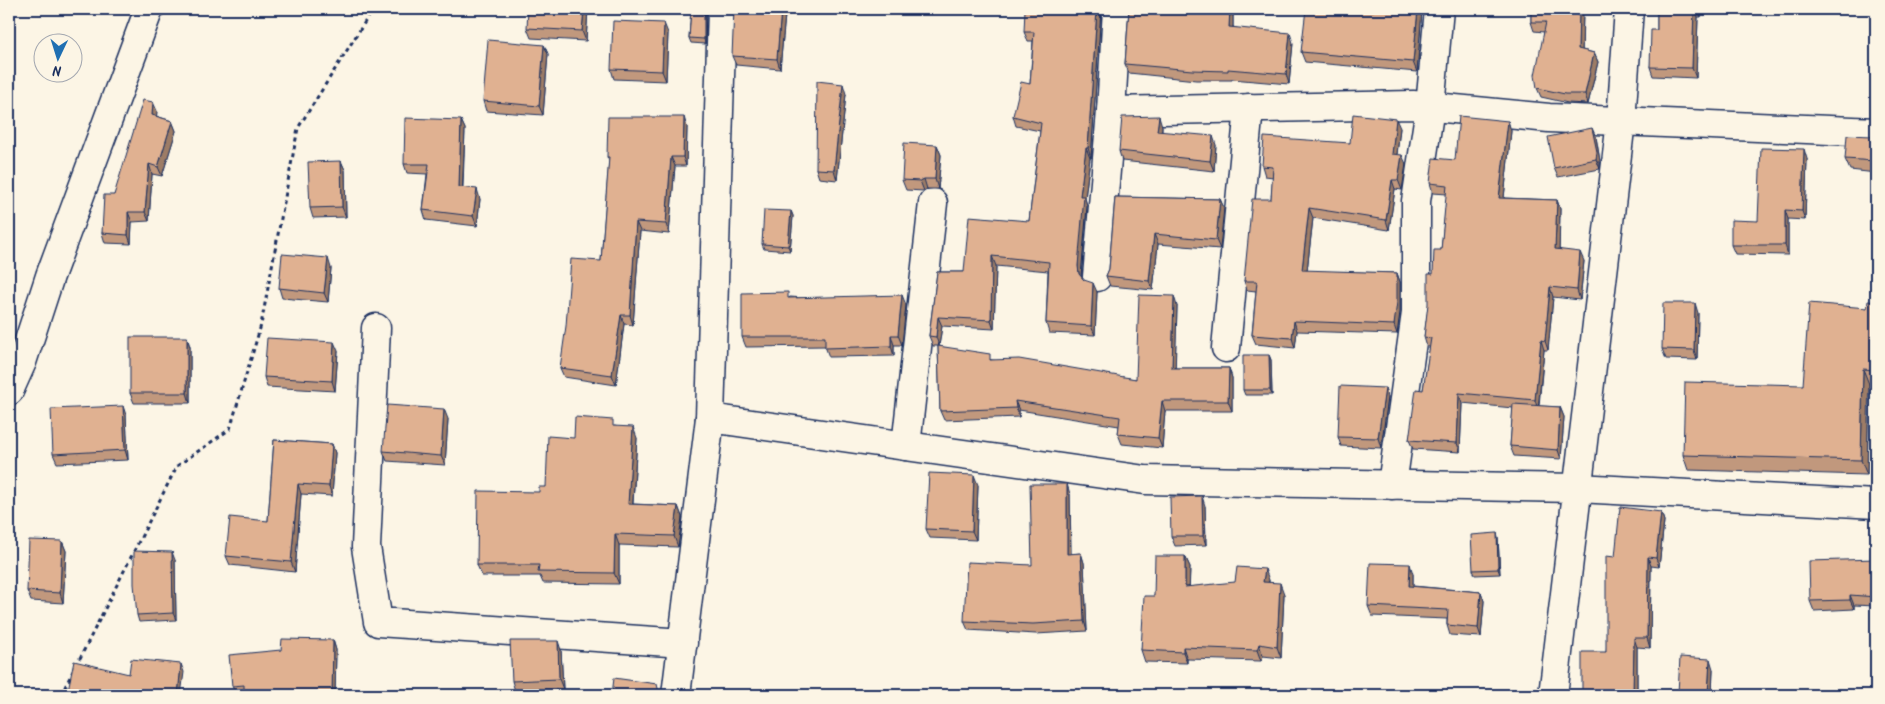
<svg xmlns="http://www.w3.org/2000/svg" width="1885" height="704" viewBox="0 0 1885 704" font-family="Kalam,sans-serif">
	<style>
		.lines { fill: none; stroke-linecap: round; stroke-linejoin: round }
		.street-casing { stroke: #1b2f5e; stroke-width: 31 }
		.secondary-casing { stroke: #1b2f5e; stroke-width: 31 }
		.path { stroke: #1b2f5e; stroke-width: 3; stroke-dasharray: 4 4; stroke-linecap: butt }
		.street { stroke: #fcf5e5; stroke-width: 28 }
		.secondary { stroke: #fcf5e5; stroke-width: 28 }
		.wall { fill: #c1987d; stroke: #1b2f5e }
		.shaded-wall { fill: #9d7c66; stroke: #1b2f5e }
		.building { fill: #e0b191; stroke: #1b2f5e }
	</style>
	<rect width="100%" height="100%" fill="#fcf5e5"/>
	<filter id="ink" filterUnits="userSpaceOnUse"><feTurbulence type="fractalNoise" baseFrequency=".02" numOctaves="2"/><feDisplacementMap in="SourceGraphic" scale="10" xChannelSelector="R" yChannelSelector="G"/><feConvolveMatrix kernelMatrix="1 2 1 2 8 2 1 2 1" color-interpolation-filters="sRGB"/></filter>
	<g filter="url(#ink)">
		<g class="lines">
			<defs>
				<g id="street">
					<polyline points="1117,9 1111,111 1413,105 1549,118 1876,132"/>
					<polyline points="1097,277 1111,111"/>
					<polyline points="376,328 366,547 378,622 683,643"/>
					<polyline points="1226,348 1249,108"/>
					<polyline points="710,418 722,9"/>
					<polyline points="906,446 933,203"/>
					<polyline points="1392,485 1416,313 1416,201 1430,107 1439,9"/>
					<polyline points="676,695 710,418 1145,480 1578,488 1876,504"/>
					<polyline points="1553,695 1621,121 1629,9"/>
				</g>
				<polyline id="secondary" points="9,391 22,362 50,276 149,9"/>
			</defs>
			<!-- street casing -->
			<use href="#street" class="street-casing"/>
			<!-- secondary casing -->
			<use href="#secondary" class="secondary-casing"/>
			<!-- path -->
			<g class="path">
				<polyline points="76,666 177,466 230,429 261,325 298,128 373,9"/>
				<polyline points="61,695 73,671"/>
			</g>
			<!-- street -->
			<use href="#street" class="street"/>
			<!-- secondary -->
			<use href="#secondary" class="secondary"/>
		</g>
		<!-- wall -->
		<g class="wall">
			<polygon points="588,9 586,41 531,38 527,28"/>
			<polygon points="691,9 706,9 705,44 691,43 689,38"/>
			<polygon points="1101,9 1091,158 1090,158 1085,198 1087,206 1081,276 1084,280 1097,292 1095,335 1049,333 1046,323 1048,271 996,266 994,329 942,326 939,346 992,360 1136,379 1177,306 1175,368 1229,368 1232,378 1232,411 1165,411 1162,448 1122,444 1118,434 1119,426 1019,410 1019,417 944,420 940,411 938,346 933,346 929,336 937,272 964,272 1029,221 1040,131 1016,126 1013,116 1030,84 1033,41 1028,41 1024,32"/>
			<polygon points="1129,9 1233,9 1233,27 1293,43 1289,84 1232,79 1232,80 1196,80 1129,73 1125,64"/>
			<polygon points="1374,9 1422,9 1422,10 1417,72 1305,62 1301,52 1374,11"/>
			<polygon points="1531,9 1583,9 1582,50 1594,53 1598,62 1588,104 1568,103 1541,97 1537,88 1544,32 1534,31 1531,22"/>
			<polygon points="1657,9 1701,9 1701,17 1698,17 1696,78 1653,76 1650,67 1657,30"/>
			<polygon points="785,15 780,69 736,65 732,56"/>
			<polygon points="668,33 666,81 614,79 611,69"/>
			<polygon points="544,45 548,54 543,115 486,111 483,101"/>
			<polygon points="846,94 837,180 819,178 816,169"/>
			<polygon points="157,111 156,116 172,121 176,131 162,176 152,174 149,221 132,222 131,244 105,243 102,233 114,195"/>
			<polygon points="461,120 465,129 463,187 480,199 477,226 426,220 423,210 427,174 407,173 404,164"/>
			<polygon points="1508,121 1511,131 1504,198 1557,200 1560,209 1559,249 1584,261 1580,300 1553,297 1548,350 1544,350 1539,406 1560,407 1564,417 1561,459 1514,456 1510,446 1513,408 1462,403 1460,452 1413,449 1409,440 1423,390 1430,347 1427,347 1424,337 1433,274 1441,250 1447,194 1433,193 1430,183 1455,160"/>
			<polygon points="1162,126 1162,132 1216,145 1214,171 1122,161 1119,151"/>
			<polygon points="687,127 686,166 675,166 669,234 640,231 633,325 624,324 616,385 564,377 560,368 601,261 609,161 607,157"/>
			<polygon points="1400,128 1397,154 1406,164 1402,190 1395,189 1389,230 1313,218 1307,271 1397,273 1400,282 1400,312 1397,334 1297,331 1295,348 1256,344 1252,335 1256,291 1247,290 1244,281 1271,199 1273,177 1265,176 1262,166 1350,143"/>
			<polygon points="1876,135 1876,173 1850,170 1845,159 1872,136"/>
			<polygon points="1596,137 1600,161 1600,169 1558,177 1554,168"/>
			<polygon points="937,145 941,155 938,189 927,189 924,191 906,190 902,180"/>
			<polygon points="1807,159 1805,220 1788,219 1788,255 1735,254 1731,245 1758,221"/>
			<polygon points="341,161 345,170 346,217 313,218 310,208"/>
			<polygon points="1115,197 1220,199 1224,208 1220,249 1158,244 1153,290 1110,286 1106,276 1109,269"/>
			<polygon points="791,211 793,216 790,251 764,249 762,244"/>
			<polygon points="331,268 328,302 282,298 279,288"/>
			<polygon points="790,297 906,305 902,345 894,345 894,356 829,357 825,346 746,347 742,337"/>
			<polygon points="1876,302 1876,385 1869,384 1867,475 1688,470 1683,455 1803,385 1867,308"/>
			<polygon points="1698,313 1697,360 1666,359 1662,349"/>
			<polygon points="187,337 190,347 190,403 134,403 130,393"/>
			<polygon points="338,351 335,391 267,387 264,377"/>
			<polygon points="1269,355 1271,360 1272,395 1245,395 1243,390"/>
			<polygon points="1385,388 1388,397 1381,448 1341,446 1338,437"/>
			<polygon points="126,415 128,460 57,463 53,454"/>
			<polygon points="448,419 445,465 387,461 383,451"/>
			<polygon points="615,426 637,438 633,504 678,506 682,517 678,547 619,545 619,584 543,583 540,576 482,576 477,565 539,492 546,487 574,438"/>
			<polygon points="274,440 332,444 335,453 332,496 301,494 295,572 230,565 226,556 268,521"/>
			<polygon points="978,485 976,540 930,538 926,529"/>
			<polygon points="1070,494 1071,554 1081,553 1084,563 1087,631 1036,634 968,630 964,621 1032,565"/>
			<polygon points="1205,506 1206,545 1175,546 1171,536"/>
			<polygon points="1661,512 1664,521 1659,567 1651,566 1650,648 1637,647 1637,695 1582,695 1582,694 1606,652 1615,557"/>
			<polygon points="1498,538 1500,574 1475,575 1473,570"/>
			<polygon points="62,541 66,551 63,603 31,601 27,591"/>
			<polygon points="1185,556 1190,567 1189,587 1269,580 1269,582 1284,594 1281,658 1263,656 1261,661 1187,659 1187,663 1145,662 1141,650 1154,596"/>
			<polygon points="1876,559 1876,606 1854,605 1854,609 1814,611 1810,601"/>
			<polygon points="175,560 176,620 139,622 137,615"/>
			<polygon points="1413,574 1413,586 1481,592 1484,601 1481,637 1450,635 1447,625 1447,619 1372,616 1368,606"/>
			<polygon points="333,640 336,650 335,695 236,695 232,686 281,650"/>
			<polygon points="561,650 563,689 515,691 512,681"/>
			<polygon points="1713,669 1712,695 1679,695 1678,693"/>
		</g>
		<!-- shaded-wall -->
		<g class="shaded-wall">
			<polygon points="584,9 588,9 586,41 582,31"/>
			<polygon points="704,9 706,9 706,10 705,44 704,39"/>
			<polygon points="781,9 783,9 785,15 780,69 777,59"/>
			<polygon points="1097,9 1101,9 1091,158 1088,148"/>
			<polygon points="1230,9 1233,9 1233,36 1229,27"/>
			<polygon points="1418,9 1422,9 1422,10 1417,72 1413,62"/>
			<polygon points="1579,9 1583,9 1582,59 1578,49"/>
			<polygon points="1694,9 1695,9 1698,17 1696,78 1692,68"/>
			<polygon points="1698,9 1701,9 1701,17"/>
			<polygon points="664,23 668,33 666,81 662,71"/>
			<polygon points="1290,33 1293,43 1289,84 1286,74"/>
			<polygon points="544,45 548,54 543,115 539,106"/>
			<polygon points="1594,53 1598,62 1588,104 1585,94"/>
			<polygon points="843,84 846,94 837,180 834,170"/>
			<polygon points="153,102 157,111 156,125 152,115"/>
			<polygon points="1159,116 1162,126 1161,141 1157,131"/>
			<polygon points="684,117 687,127 686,166 683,157"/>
			<polygon points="1396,119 1400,128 1396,163 1392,154"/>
			<polygon points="461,120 465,129 462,197 459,187"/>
			<polygon points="172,121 176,131 162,176 158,167"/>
			<polygon points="1508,121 1511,131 1503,207 1499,198"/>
			<polygon points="1592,128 1596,137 1600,161 1600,169 1596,159"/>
			<polygon points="1213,136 1216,145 1214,171 1210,161"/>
			<polygon points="937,145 941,155 938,189 935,179"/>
			<polygon points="1086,148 1090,158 1085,198 1087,206 1081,276 1083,283 1079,274 1078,266 1080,196"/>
			<polygon points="1804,149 1807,159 1805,220 1802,211"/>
			<polygon points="1402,155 1406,164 1402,190 1398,180"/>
			<polygon points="671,157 675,166 669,234 666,224"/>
			<polygon points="341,161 345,170 346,217 342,207"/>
			<polygon points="149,164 152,174 149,221 145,212"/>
			<polygon points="924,179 927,189 924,191 920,181"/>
			<polygon points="1392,180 1395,189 1389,230 1386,220"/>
			<polygon points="477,189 480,199 477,226 473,216"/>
			<polygon points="1220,199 1224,208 1220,249 1216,240"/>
			<polygon points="1557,200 1560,209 1559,259 1555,249"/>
			<polygon points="1309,208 1313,218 1306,280 1302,270"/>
			<polygon points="1785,210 1788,219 1788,255 1785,245"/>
			<polygon points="791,211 793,216 790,251 788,246"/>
			<polygon points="128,212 132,222 131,244 128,235"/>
			<polygon points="636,222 640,231 633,325 630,315"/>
			<polygon points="1154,234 1158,244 1153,290 1149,281"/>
			<polygon points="1580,252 1584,261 1580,300 1577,290"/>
			<polygon points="992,256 996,266 994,329 991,320"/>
			<polygon points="328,258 331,268 328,302 324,293"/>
			<polygon points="1397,273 1400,282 1400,312 1397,334 1394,325"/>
			<polygon points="1093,283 1097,292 1095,335 1091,326"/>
			<polygon points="1550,287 1553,297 1548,350 1545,341"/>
			<polygon points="902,295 906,305 902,345 898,335"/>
			<polygon points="1174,296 1177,306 1175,378 1172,368"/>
			<polygon points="1695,303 1698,313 1697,360 1694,350"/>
			<polygon points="621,315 624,324 616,385 612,375"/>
			<polygon points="938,317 942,326 939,346 936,337"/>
			<polygon points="1294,321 1297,331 1295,348 1292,338"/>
			<polygon points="891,335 894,345 894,356 891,346"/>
			<polygon points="187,337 190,347 190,403 187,393"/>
			<polygon points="1541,340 1544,350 1538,410 1535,400"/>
			<polygon points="334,342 338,351 335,391 332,381"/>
			<polygon points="1269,355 1271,360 1272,395 1270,390"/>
			<polygon points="1229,368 1232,378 1232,411 1228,401"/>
			<polygon points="1863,369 1869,384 1867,475 1861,460"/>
			<polygon points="1385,388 1388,397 1381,448 1378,438"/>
			<polygon points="1459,393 1462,403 1460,452 1457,443"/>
			<polygon points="1015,401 1019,410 1019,417 1016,408"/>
			<polygon points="1162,401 1165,411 1162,448 1158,438"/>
			<polygon points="123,406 126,415 128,460 125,450"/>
			<polygon points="1560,407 1564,417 1561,459 1558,450"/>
			<polygon points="444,409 448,419 445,465 441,456"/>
			<polygon points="633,427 637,438 632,515 628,504"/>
			<polygon points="332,444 335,453 332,496 329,486"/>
			<polygon points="974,475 978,485 976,540 972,531"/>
			<polygon points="298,484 301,494 295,572 291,562"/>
			<polygon points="1067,484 1070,494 1071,563 1067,554"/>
			<polygon points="1202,496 1205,506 1206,545 1203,536"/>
			<polygon points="678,506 682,517 678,547 674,536"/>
			<polygon points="1661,512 1664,521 1659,567 1656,558"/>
			<polygon points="1497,533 1498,538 1500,574 1498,569"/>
			<polygon points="615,534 619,545 619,584 614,573"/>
			<polygon points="62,541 66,551 63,603 60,593"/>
			<polygon points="172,552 175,560 176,620 173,613"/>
			<polygon points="1081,553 1084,563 1087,631 1084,621"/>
			<polygon points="1185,556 1190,567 1189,598 1185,587"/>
			<polygon points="1648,557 1651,566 1650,648 1647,638"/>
			<polygon points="1410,564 1413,574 1413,595 1409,586"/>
			<polygon points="1265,569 1269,580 1267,593 1263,582"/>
			<polygon points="1280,583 1284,594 1281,658 1277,647"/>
			<polygon points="1481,592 1484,601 1481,637 1478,628"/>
			<polygon points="1850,595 1854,605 1854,609 1850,600"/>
			<polygon points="1634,638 1637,647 1637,695 1633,695"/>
			<polygon points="333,640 336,650 335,695 332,695"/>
			<polygon points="558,641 561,650 563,689 559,679"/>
			<polygon points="1259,644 1263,656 1261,661 1257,650"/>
			<polygon points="1183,647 1187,659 1187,663 1183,652"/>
			<polygon points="1710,659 1713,669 1712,695 1709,695 1708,694"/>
			<polygon points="181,664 184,672 181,695 178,695"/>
		</g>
		<!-- building -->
		<g class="building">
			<polygon points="528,9 584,9 582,31 527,28"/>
			<polygon points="691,9 704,9 704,39 689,38"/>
			<polygon points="734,9 781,9 777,59 732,56"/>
			<polygon points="1025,9 1097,9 1088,148 1086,148 1080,196 1084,196 1078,266 1079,274 1084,280 1093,283 1091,326 1046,323 1049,262 992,256 991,320 938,317 936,337 929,336 937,272 964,272 969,216 1029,221 1041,123 1013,116 1021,82 1030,84 1034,32 1024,32"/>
			<polygon points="1129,9 1230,9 1229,27 1290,33 1286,74 1228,69 1228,71 1192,70 1125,64"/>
			<polygon points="1306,9 1347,9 1374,11 1374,9 1418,9 1413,62 1301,52"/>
			<polygon points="1531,9 1579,9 1578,49 1594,53 1585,94 1565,94 1537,88 1535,75 1546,22 1531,22"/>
			<polygon points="1657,9 1694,9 1692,68 1650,67 1651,30 1657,30"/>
			<polygon points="613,21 664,23 662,71 611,69"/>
			<polygon points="1876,37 1876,106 1874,105"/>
			<polygon points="488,40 544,45 539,106 483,101"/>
			<polygon points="817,81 843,84 834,170 816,169"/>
			<polygon points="143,100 153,102 152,115 172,121 158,167 149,164 145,212 128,212 128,235 102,233 104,195 114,195"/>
			<polygon points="1353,114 1396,119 1392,154 1402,155 1398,180 1392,180 1386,220 1309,208 1302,270 1397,273 1397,302 1394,325 1294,321 1292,338 1252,335 1257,281 1244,281 1252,199 1271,199 1273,167 1262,166 1264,137 1350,143"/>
			<polygon points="1159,116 1157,131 1213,136 1210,161 1119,151 1122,117"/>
			<polygon points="1459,116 1508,121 1499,198 1557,200 1555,249 1580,252 1577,290 1550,287 1545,341 1541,340 1535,400 1459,393 1457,443 1409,440 1416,389 1423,390 1431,338 1424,337 1428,304 1428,274 1433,274 1434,250 1441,250 1447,185 1430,183 1433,158 1455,160"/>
			<polygon points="608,117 684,117 683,157 671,157 666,224 636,222 630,315 621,315 612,375 560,368 566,326 571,259 601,261 609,157 607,157"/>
			<polygon points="405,118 461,120 459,187 477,189 473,216 423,210 429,164 404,164"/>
			<polygon points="1592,128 1597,152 1596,159 1554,168 1548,137"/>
			<polygon points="1847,135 1872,136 1876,135 1876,161 1845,159"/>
			<polygon points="904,143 937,145 935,179 924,179 920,181 902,180"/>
			<polygon points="1761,148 1804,149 1802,211 1785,210 1785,245 1731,245 1731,220 1758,221"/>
			<polygon points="341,161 342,207 310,208 308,162"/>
			<polygon points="1115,197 1220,199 1216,240 1154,234 1149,281 1106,276 1109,269"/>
			<polygon points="764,210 791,211 788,246 762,244"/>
			<polygon points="282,254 328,258 324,293 279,288"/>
			<polygon points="788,292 788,298 902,295 898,335 891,335 891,346 825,348 825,337 742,337 742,293"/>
			<polygon points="1139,295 1174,296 1172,368 1229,368 1228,401 1162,401 1158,438 1118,434 1120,417 1015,401 1016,408 940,411 938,346 990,354 990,360 1019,359 1136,379"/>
			<polygon points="1868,301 1876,302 1876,370 1863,369 1861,460 1683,455 1685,382 1803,385 1809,303 1867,308"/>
			<polygon points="1663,303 1695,303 1694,350 1662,349"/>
			<rect x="130" y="337" width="57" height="56"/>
			<polygon points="267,338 334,342 332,381 264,377"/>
			<polygon points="1243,355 1269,355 1270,390 1243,390"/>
			<polygon points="1340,386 1385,388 1378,438 1338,437"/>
			<polygon points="1513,404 1560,407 1558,450 1510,446"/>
			<polygon points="387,405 444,409 441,456 383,451"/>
			<polygon points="123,406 125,450 53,454 51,409"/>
			<polygon points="575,417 613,420 613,426 633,427 628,504 678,506 674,536 615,534 614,573 538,572 539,565 477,565 478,491 539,492 539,487 546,487 548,436 574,438"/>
			<polygon points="274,440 332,444 329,486 298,484 291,562 226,556 230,517 268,521"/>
			<polygon points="929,473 974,475 972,531 926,529"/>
			<polygon points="1030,484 1067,484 1067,554 1081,553 1084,621 1033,624 964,621 967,562 1032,565"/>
			<polygon points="1202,496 1203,536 1171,536 1170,497"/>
			<polygon points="1620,507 1661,512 1656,558 1648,557 1647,638 1634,638 1633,695 1582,694 1582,652 1606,652 1606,556 1615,557"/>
			<polygon points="1497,533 1498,569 1473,570 1471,535"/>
			<polygon points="29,540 62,541 60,593 27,591"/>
			<polygon points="134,551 172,552 173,613 137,615 134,584"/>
			<polygon points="1155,556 1185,556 1185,587 1235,582 1237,567 1265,569 1263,582 1280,583 1277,647 1259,644 1257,650 1183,647 1183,652 1141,650 1144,596 1154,596"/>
			<polygon points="1876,559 1876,597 1850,595 1850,600 1810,601 1809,561"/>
			<polygon points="1370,563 1410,564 1409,586 1481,592 1478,628 1447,625 1448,610 1368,606"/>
			<polygon points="282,639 333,640 332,695 244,695 244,685 232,686 229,655 281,650"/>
			<polygon points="510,641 558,641 559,679 512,681"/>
			<polygon points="1680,657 1710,659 1708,694 1678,693"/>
			<polygon points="131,659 181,664 178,695 67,695 74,661 129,674"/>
			<polygon points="614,678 657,684 659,693 658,695 612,695"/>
		</g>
	</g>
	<!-- margin -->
	<rect width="1885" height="704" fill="none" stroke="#fcf5e5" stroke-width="30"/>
	<rect x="15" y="15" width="1855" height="674" fill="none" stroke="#1b2f5e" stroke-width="2" filter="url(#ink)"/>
	<!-- north arrow -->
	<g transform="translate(58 58) rotate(184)"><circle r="24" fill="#fcf5e5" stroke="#a2a6af"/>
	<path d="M0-4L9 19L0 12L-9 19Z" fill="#1f6fb2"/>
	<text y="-8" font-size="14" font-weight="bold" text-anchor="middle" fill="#1b2f5e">N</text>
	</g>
</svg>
